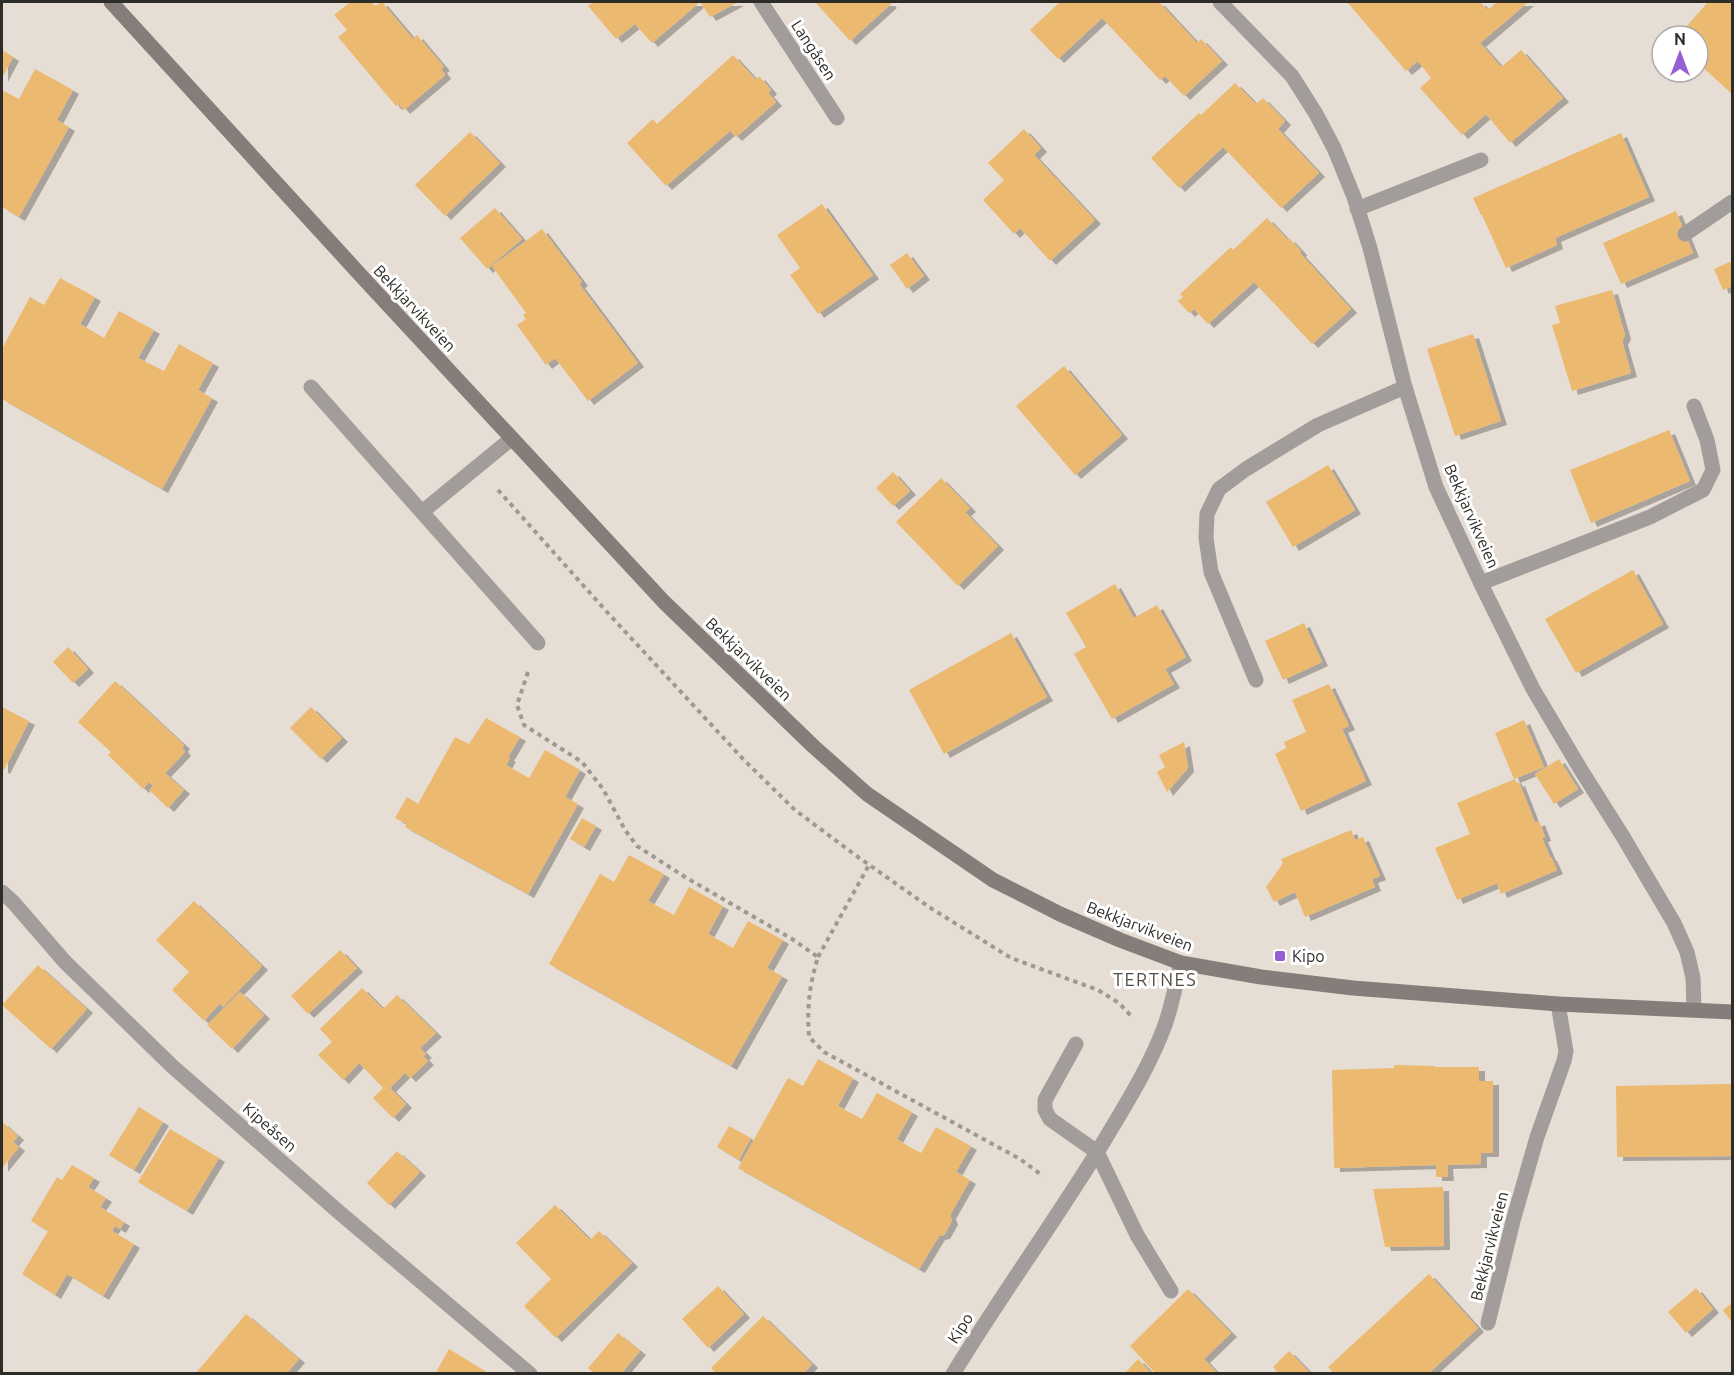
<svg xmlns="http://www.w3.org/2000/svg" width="1734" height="1375" viewBox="0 0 1734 1375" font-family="Ubuntu,sans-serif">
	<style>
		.building { fill: #ecb970; filter: url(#shadow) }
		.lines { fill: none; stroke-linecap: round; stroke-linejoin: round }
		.path { stroke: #9e9991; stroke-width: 4; stroke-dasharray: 4.5 4.5; stroke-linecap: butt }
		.lane { stroke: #a29d9a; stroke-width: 15 }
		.street { stroke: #a29d9a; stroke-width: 15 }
		.secondary { stroke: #847d79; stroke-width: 15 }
		.poi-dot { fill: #985ed5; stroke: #fff; stroke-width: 2 }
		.labels { text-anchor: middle; stroke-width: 6; stroke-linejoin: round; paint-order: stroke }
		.street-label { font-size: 16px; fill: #2e2c28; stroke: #fff }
		.poi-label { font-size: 16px; fill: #2e2c28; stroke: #fff; text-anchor: start }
		.neighbourhood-label { font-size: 18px; letter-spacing: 1.5px; fill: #534d45; stroke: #fff }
	</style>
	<defs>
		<filter id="shadow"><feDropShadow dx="6" dy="4" stdDeviation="0" flood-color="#0004"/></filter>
	</defs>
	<rect width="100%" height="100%" fill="#e6ded5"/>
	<!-- building -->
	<g class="building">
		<polygon points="350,2 371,2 375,6 382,2 413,39 417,35 444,67 441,69 445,75 404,110 399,104 396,106 338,37 347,30 334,15"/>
		<polygon points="593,2 700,2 652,43 635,24 616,39 588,6"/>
		<polygon points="700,2 738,2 710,17"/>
		<polygon points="815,2 889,2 891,4 850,41"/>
		<polygon points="1060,2 1159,2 1197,43 1201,39 1222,61 1184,96 1165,76 1160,80 1102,18 1058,59 1030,30"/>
		<polygon points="1347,2 1480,2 1488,10 1497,2 1528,2 1480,43 1501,67 1521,50 1563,98 1510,143 1486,114 1462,135 1420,88 1431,78 1418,61 1406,71"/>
		<polygon points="1708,2 1729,2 1732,4 1732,94 1698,63 1698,36 1678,36"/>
		<polygon points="2,50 13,57 2,78"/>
		<polygon points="733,55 756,80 759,76 771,90 768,93 776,102 736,137 730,131 666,186 627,143 653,119 657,124"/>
		<polygon points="35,69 73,90 57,120 69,127 19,217 2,207 2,90 19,99"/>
		<polygon points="1235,83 1256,104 1263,98 1285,121 1278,129 1319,173 1281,208 1223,147 1179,188 1151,158 1199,113 1201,115"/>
		<polygon points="1024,129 1041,148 1034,155 1095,220 1050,261 1020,228 1014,234 983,200 1004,180 988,163"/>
		<polygon points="470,132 500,163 445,216 415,185"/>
		<polygon points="1621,133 1649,197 1555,238 1557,245 1506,268 1482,215 1481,215 1473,198"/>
		<polygon points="822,204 873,275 818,314 790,275 800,268 777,235"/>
		<polygon points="495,208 522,239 487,269 460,238"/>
		<polygon points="1676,211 1693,253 1621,284 1603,243"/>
		<polygon points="1267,218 1288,240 1289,238 1301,251 1300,253 1351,309 1312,344 1254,282 1208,324 1194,309 1189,313 1178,301 1183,297 1180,294 1231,247 1233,250"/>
		<polygon points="542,229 582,282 579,284 638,363 588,401 555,358 546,365 517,325 526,319 523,315 526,313 492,266"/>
		<polygon points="907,253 924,276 907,289 890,265"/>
		<polygon points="1732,261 1732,286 1723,290 1714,269"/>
		<polygon points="60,278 95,297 80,324 104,338 119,311 154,330 138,358 164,371 179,344 213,363 198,390 212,398 162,489 2,399 2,349 30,297 44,305"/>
		<polygon points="1612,290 1625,335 1622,341 1631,373 1572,391 1552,325 1560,323 1555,306"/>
		<polygon points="1473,334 1501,421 1455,436 1427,349"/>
		<polygon points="1064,366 1122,435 1075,475 1016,406"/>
		<polygon points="1669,430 1690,481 1591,523 1570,470"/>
		<polygon points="1328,465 1355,510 1293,547 1266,502"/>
		<polygon points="893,472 910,491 893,506 876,488"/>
		<polygon points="941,478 970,508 965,512 998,546 958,586 896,522"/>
		<polygon points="1633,570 1663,624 1576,673 1545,619"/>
		<polygon points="1115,584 1134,618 1157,605 1186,657 1165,669 1174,684 1112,719 1074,654 1086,647 1066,613"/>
		<polygon points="1304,623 1322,662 1283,680 1265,641"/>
		<polygon points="1011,633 1047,697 944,754 909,690"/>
		<polygon points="68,647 88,669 73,683 53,662"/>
		<polygon points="115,681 184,745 182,748 185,752 165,773 184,790 168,808 149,790 153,786 149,782 143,789 108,755 111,752 78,722"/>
		<polygon points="1329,684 1349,726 1342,729 1366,781 1301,811 1275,754 1286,748 1284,742 1306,732 1292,700"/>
		<polygon points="2,707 29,721 4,770 2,769"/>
		<polygon points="311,707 342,738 321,759 290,728"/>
		<polygon points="486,718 520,737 508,757 510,758 506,765 529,778 545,750 580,770 565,797 578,804 528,894 405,827 407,824 395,818 407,797 418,804 455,737 469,744"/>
		<polygon points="1524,720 1544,767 1514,779 1495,733"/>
		<polygon points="1184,742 1188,768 1167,792 1157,772 1165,767 1159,755"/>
		<polygon points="1559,759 1578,789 1554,804 1535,774"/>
		<polygon points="1515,779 1517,783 1519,782 1535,823 1539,821 1545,837 1542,838 1550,857 1551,857 1557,870 1501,894 1497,883 1457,900 1435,848 1470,834 1457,803"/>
		<polygon points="582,818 596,826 584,847 570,839"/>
		<polygon points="1351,830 1355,840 1363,837 1380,876 1372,879 1375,887 1305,917 1295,892 1274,902 1266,887 1283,863 1281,859"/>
		<polygon points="629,855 664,874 648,901 674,915 689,887 723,906 708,934 733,948 748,921 783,940 767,968 782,976 731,1066 549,964 600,874 614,882"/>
		<polygon points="194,901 262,966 223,1007 220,1003 204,1021 172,990 189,972 156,940"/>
		<polygon points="340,950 357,968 308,1014 291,996"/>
		<polygon points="38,965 87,1009 51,1049 2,1005"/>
		<polygon points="362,988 383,1009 397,995 436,1033 420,1048 426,1054 423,1056 428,1061 410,1078 405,1073 390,1088 406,1104 393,1118 373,1098 383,1088 359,1063 343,1080 318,1055 332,1042 320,1029"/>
		<polygon points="240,992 264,1015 232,1049 207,1025"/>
		<polygon points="818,1059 853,1078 838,1106 862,1119 877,1093 912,1112 897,1139 908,1146 921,1153 936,1127 971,1146 956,1172 970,1180 950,1215 952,1221 944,1235 939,1236 919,1269 738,1168 788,1078 803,1086"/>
		<polygon points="1394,1065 1435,1066 1435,1067 1479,1067 1479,1081 1493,1081 1493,1153 1481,1153 1481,1164 1447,1165 1448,1177 1436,1177 1436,1165 1334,1168 1332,1070 1394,1068"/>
		<polygon points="1729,1084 1732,1084 1732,1156 1617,1157 1616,1086"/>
		<polygon points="139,1107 163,1122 134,1170 109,1155"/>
		<polygon points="2,1122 18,1136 13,1142 19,1147 2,1168"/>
		<polygon points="729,1126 751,1138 739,1160 717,1147"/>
		<polygon points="170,1129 219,1158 187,1211 138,1182"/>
		<polygon points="397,1151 420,1172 389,1205 367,1183"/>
		<polygon points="72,1165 94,1178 88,1187 106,1198 100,1207 124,1222 120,1229 115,1226 112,1231 134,1244 103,1296 67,1274 55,1295 22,1274 48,1231 31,1221 57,1177 62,1180"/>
		<polygon points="1443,1187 1444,1246 1385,1247 1373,1189"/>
		<polygon points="555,1205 590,1240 599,1231 632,1263 556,1338 524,1306 551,1279 516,1243"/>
		<polygon points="1429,1274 1478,1328 1428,1374 1334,1374 1328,1367"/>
		<polygon points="718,1286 744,1314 708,1348 682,1319"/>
		<polygon points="1696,1288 1713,1309 1686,1333 1668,1312"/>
		<polygon points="1188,1289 1231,1333 1204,1359 1218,1374 1156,1374 1130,1346"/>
		<polygon points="1732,1303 1732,1323 1723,1310"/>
		<polygon points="246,1314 299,1359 286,1374 195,1374"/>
		<polygon points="763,1316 812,1364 803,1374 717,1374 711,1368"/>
		<polygon points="618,1333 640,1351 621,1374 595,1374 588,1368"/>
		<polygon points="449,1349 485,1371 484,1374 435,1374"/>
		<polygon points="1289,1351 1311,1374 1279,1374 1273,1367"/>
		<polygon points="1138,1359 1152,1374 1124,1374"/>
	</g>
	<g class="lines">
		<!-- path -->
		<g class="path">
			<polyline points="498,490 607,612 743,759 795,810 858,857 929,907 1011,958 1098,990 1119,1003 1132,1017"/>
			<path d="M 528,672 L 517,705 L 524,725 L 582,762 L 603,789 L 625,830 L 637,846 L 685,877 L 792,939 L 818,957 C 809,987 807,1006 809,1037 L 824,1052 L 1020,1159 L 1043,1176"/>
			<polyline points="818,957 869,865"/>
		</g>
		<!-- lane -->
		<g class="lane">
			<polyline points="1357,209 1481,160"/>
			<polyline points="1685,234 1732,202"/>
			<polyline points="311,387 538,643"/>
			<polyline points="422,512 511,439"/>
			<polyline points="1481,583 1650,517 1703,490 1713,470 1707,440 1694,406"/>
			<polyline points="1256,680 1211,572 1206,538 1207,514 1219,489 1246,469 1318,425 1405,387"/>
			<polyline points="1076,1044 1045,1100 1045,1110 1050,1119 1097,1152 1137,1235 1171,1291"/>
			<polyline points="1488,1323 1513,1221 1537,1137 1564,1061 1566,1051 1558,1004"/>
		</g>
		<!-- street -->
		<g class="street">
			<polyline points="761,2 837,118"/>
			<polyline points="1220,2 1292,76 1316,114 1334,148 1354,197 1370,248 1405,387 1436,487 1484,590 1533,689 1581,770 1622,835 1674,923 1687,952 1693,978 1694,1009"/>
			<polyline points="2,892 13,902 65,962 173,1067 340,1213 530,1374"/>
			<path d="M 953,1374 C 1001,1295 1056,1220 1104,1141 C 1126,1104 1150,1066 1165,1025 C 1172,1005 1176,983 1181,963"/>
		</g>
		<!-- secondary -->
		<polyline class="secondary" points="111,2 365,280 664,602 813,746 867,794 993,880 1060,914 1120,940 1181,963 1261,977 1353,988 1558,1004 1732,1012"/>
	</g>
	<!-- markers -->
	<rect class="poi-dot" x="1274" y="950" width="12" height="12" rx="3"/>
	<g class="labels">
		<!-- street labels -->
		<g class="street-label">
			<text transform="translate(814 50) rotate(57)" y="6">Langåsen</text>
			<text transform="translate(415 308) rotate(47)" y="6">Bekkjarvikveien</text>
			<text transform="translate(1472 516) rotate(66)" y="6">Bekkjarvikveien</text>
			<text transform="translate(749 659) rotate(44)" y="6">Bekkjarvikveien</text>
			<text transform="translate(1140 926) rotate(21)" y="6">Bekkjarvikveien</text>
			<text transform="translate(270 1127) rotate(41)" y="6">Kipeåsen</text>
			<text transform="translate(1489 1246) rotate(-76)" y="6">Bekkjarvikveien</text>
			<text transform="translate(960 1328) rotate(-57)" y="6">Kipo</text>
		</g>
		<!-- poi labels -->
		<g class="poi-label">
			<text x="1292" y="962">Kipo</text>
		</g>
		<!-- neighbourhood labels -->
		<g class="neighbourhood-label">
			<text x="1155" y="986">TERTNES</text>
		</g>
	</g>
	<!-- border -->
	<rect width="1734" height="1375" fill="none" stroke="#2e2c28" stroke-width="6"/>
	<!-- north arrow -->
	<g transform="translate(1680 54)"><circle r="28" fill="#ffffff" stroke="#ababa9" stroke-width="1.5"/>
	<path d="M0-4.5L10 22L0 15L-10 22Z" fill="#985ed5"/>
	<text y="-9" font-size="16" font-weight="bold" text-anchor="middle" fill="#2e2c28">N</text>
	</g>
</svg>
